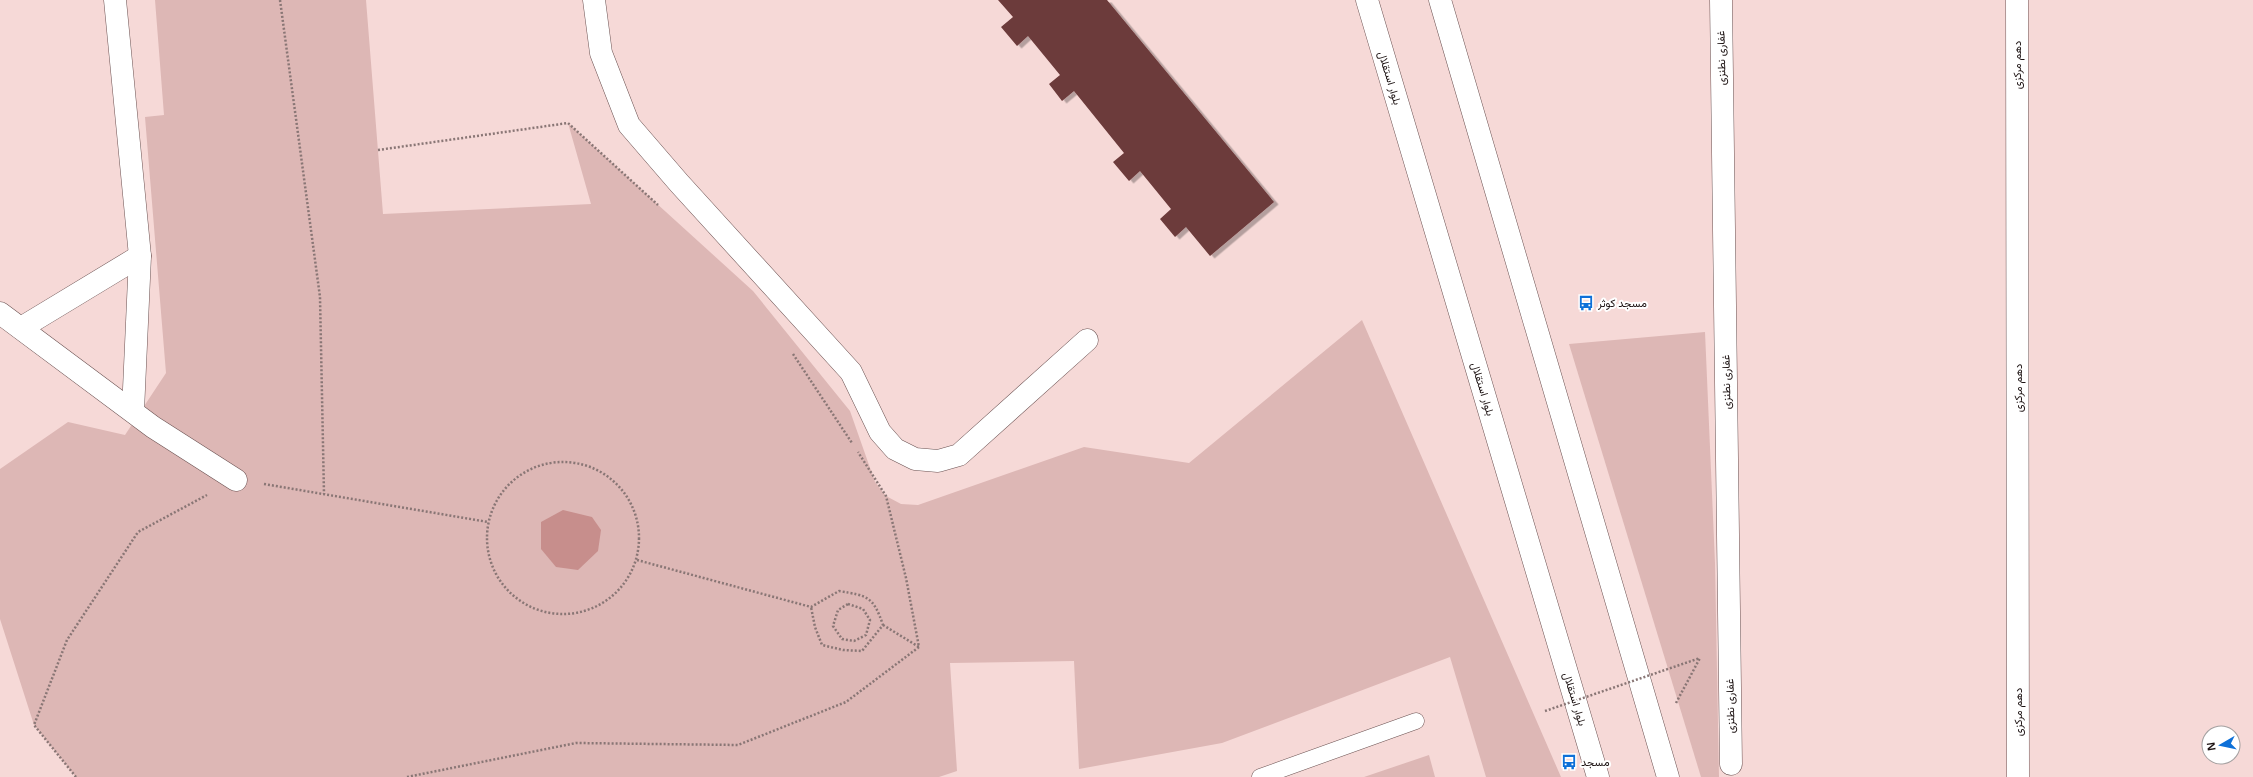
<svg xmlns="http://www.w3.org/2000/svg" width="2253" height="777" viewBox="0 0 2253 777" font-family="'Open Sans',Vazirmatn,sans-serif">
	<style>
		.green { fill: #ddb7b5 }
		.water { fill: #c78e8c }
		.building { fill: #6c3a3a; filter: url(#shadow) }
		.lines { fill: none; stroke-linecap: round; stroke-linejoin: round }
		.service-casing { stroke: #6b5252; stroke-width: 17 }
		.minor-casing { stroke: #6b5252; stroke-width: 23 }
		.primary-casing { stroke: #6b5252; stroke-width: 23 }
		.path { stroke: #897675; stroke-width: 2.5; stroke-dasharray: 2 2; stroke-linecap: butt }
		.service { stroke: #fff; stroke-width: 16 }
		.minor { stroke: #fff; stroke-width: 22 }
		.primary { stroke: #fff; stroke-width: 22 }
		.path-bridge { stroke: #897675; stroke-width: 2.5; stroke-dasharray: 2 2; stroke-linecap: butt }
		.labels { text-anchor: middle; stroke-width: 4; stroke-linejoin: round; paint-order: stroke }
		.street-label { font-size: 11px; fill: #1c1212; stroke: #fff }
		.poi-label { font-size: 11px; fill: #1c1212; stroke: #fff; text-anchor: start }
	</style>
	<defs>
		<filter id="shadow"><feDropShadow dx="4.5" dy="2.5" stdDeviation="0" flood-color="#0004"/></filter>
	</defs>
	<rect width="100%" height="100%" fill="#f6d9d7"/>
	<!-- green -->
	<g class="green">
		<polygon points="155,0 366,0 383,214 591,204 568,123 753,291 850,411 875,482 886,496 901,504 918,505 1084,447 1189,463 1362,320 1561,777 1486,777 1450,657 1222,743 1079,769 1074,661 950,663 957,771 939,777 76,777 34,725 0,619 0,469 68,422 125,435 166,373 145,117 164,115"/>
		<polygon points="1705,332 1715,563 1719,777 1701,777 1569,344"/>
		<polygon points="1429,755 1435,777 1364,777"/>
	</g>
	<!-- water -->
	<polygon class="water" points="563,510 592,517 601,530 598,551 578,570 556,567 541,549 541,522"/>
	<!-- building -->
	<polygon class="building" points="998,0 1107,0 1274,202 1210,256 1186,227 1175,237 1160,219 1171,209 1140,171 1129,181 1113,162 1124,153 1074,91 1062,101 1049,84 1060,75 1028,36 1017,46 1001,27 1013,17"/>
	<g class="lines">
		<defs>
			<polyline id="service" points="1260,777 1416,721"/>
			<g id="minor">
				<polyline points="115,0 140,256"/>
				<polyline points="594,0 601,53 629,125 679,183 851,372 880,432 895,449 915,459 938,461 959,455 1087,340"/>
				<polyline points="1721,0 1731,764"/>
				<polyline points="2017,0 2018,777"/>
				<polyline points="0,313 153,427 236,480"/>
				<polyline points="21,328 140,256 133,411"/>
			</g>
			<g id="primary">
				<polyline points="1367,0 1598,777"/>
				<polyline points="1440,0 1668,777"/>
			</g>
		</defs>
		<!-- service casing -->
		<use href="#service" class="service-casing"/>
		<!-- minor casing -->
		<use href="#minor" class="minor-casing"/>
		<!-- primary casing -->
		<use href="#primary" class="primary-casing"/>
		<!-- path -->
		<g class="path">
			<polyline points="280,0 320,297 324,494"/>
			<polyline points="378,150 568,123 658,205"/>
			<polyline points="793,354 852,443"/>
			<circle cx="563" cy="538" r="76"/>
			<polyline points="264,484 488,522"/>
			<path d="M 637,560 L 811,607 L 839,591 C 868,596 873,596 883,625 L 862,651 L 843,650 L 822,645 L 815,627 L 811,607"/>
			<polygon points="848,604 863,609 870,620 866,635 854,641 842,639 833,626 838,610"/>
			<polyline points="883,625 919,647"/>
			<polyline points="1676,703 1700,658"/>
			<polyline points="76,777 34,725 67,640 138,532 207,495"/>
			<polyline points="407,777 576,743 738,745 846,702 919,647 906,578 886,496 858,452"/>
		</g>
		<!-- service -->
		<use href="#service" class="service"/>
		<!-- minor -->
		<use href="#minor" class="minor"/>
		<!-- primary -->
		<use href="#primary" class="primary"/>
		<!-- path-bridge -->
		<polyline class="path-bridge" points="1545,711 1700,658"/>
	</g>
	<!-- icons -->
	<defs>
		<symbol id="bus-bare" viewBox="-9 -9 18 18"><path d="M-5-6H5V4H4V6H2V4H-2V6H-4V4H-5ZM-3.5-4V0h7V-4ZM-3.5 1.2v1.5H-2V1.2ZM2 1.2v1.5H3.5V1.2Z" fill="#0e70d8" stroke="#fff" stroke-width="2.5" paint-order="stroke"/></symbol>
	</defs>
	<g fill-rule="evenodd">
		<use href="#bus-bare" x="1575" y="292" width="22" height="22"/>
		<use href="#bus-bare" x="1558" y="751" width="22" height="22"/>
	</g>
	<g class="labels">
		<!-- street labels -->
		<g class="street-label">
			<text transform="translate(1721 58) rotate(-91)" y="4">غفاری نطنزی</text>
			<text transform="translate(2017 65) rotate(-90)" y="4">دهم مرکزی</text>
			<text transform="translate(1390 78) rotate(73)" y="4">بلوار استقلال</text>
			<text transform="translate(1726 382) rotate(-91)" y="4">غفاری نطنزی</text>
			<text transform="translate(2018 388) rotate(-90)" y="4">دهم مرکزی</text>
			<text transform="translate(1483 389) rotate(73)" y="4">بلوار استقلال</text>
			<text transform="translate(1575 699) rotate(73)" y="4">بلوار استقلال</text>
			<text transform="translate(1730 706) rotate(-91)" y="4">غفاری نطنزی</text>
			<text transform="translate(2018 712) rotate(-90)" y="4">دهم مرکزی</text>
		</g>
		<!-- poi labels -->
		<g class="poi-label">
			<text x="1598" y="307">مسجد کوثر</text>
			<text x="1581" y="766">مسجد</text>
		</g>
	</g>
	<!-- north arrow -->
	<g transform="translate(2221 745) rotate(261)"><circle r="19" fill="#ffffff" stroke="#a4a0a0"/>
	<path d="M0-3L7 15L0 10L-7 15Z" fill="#0e70d8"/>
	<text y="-6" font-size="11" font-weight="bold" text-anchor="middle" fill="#1c1212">N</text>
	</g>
</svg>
